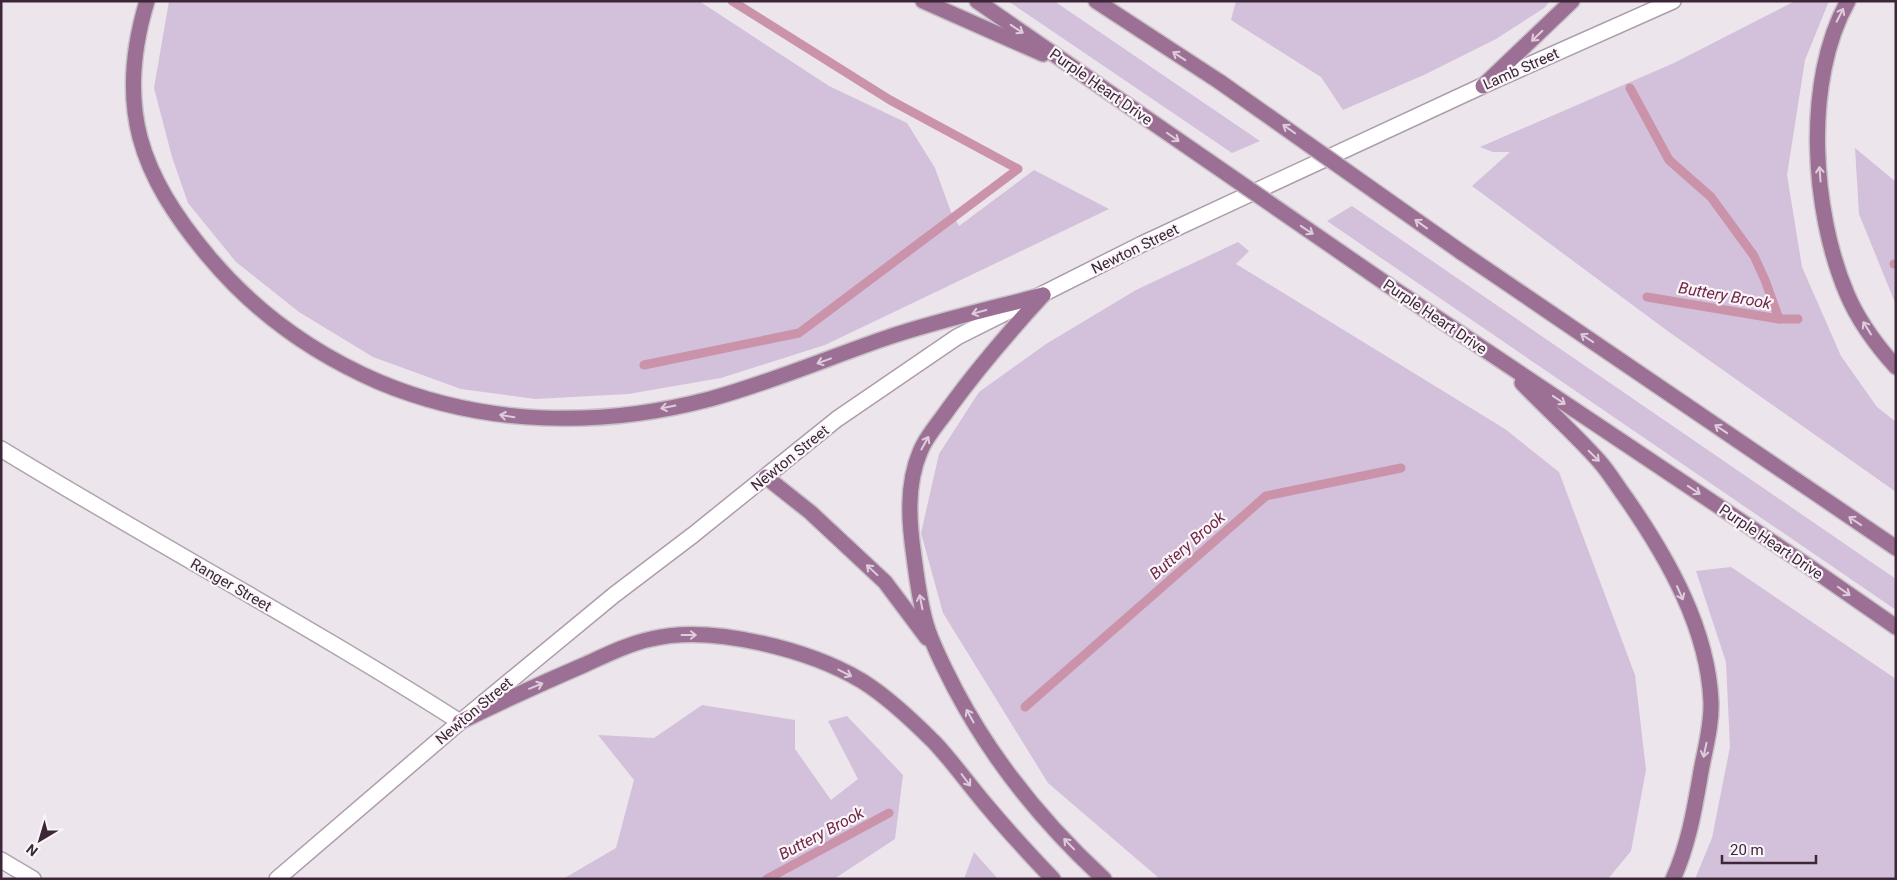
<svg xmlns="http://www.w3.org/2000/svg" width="1897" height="880" viewBox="0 0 1897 880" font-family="Roboto,sans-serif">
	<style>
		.green { fill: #d3c0db }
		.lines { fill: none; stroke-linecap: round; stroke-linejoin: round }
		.stream { stroke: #ca93aa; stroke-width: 9 }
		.street-casing { stroke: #b0a4af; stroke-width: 18 }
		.secondary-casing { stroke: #ae9cad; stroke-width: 18 }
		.primary-casing { stroke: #c8c2c7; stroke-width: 18 }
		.street { stroke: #fff; stroke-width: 15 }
		.secondary { stroke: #fff; stroke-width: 15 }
		.primary { stroke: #9c6f95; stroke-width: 15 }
		.primary-bridge-casing { stroke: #c8c2c7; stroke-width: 18; stroke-linecap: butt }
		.primary-bridge { stroke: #9c6f95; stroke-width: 15 }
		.oneway { stroke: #ddcddb }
		.labels { text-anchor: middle; stroke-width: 4.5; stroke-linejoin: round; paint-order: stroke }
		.street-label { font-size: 15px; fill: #3c2638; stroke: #f9f5f9 }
		.water-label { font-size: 16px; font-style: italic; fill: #712745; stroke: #f9f5f9 }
	</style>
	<rect width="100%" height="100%" fill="#ece5ec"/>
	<!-- green -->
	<g class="green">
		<polygon points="169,1 699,1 829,86 907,123 935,168 951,212 959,226 1034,170 1109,209 825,345 721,378 628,394 535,399 461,389 373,357 299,312 236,262 188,203 172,157 154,88"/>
		<polygon points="1008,1 1054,1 1260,141 1232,153"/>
		<polygon points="1236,1 1550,1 1544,8 1496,39 1426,74 1343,110 1321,77 1231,20"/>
		<polygon points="1795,1 1829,1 1805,60 1787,175 1802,267 1841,356 1877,407 1896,422 1896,492 1669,332 1472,186 1510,152 1493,152 1480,147 1674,63"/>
		<polygon points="1855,148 1896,182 1896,305 1859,214"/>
		<polygon points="1352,206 1896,579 1896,610 1327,221"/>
		<polygon points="1238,242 1249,251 1236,264 1505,429 1559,472 1635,675 1646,770 1631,851 1608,879 1160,879 1048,783 943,613 921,533 939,454 979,392 1046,344 1136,290"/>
		<polygon points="1731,567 1896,679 1896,879 1695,879 1712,838 1730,747 1726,662 1696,571"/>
		<polygon points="702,705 795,720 795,749 831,800 858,779 828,721 847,716 903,775 895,839 834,879 563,879 616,848 634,780 598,735 654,738"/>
		<polygon points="974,852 998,879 964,879"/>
	</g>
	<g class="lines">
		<!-- stream -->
		<g class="stream">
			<polyline points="1630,88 1669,160 1711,197 1754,256 1765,280 1779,319"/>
			<polyline points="1894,264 1896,264"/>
			<polyline points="1647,297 1779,319 1798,319"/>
			<polyline points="644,365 799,333 1018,169 890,100 732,1"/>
			<polyline points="1025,707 1266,496 1401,468"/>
			<polyline points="767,879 889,813"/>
		</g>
		<defs>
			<g id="street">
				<path d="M 1,449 C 153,542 310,626 460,722"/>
				<polyline points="1,860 33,879"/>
			</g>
			<polyline id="secondary" points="277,879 460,722 614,595 693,535 837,419 957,337 1142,244 1493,81 1673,1"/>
			<g id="primary">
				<path d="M 147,1 C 115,107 140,175 209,257 C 255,312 314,354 379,382 C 484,426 600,428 710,399 C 769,383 825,359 883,339 C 935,321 990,309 1043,295"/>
				<polyline points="923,1 1043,54"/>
				<polyline points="977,1 1133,109"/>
				<polyline points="1096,1 1220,82"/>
				<path d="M 1848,1 C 1803,81 1812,212 1847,294 C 1858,320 1877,346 1896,367"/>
				<polyline points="1483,86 1572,1"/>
				<polyline points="1461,252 1896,548"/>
				<polyline points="1388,285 1811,568 1896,627"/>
				<path d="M 1043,295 C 1009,332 978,368 949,408 C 939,423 926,436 920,452 C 906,485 909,523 914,557 C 917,580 920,605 927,627 C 934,649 945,669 955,689 C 993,761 1044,824 1104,879"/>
				<path d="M 1522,383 C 1547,409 1575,434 1599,461 C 1609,472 1617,486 1626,498 C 1667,557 1708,628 1711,702 C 1712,727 1704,752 1700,777 C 1694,812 1688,846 1673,879"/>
				<polyline points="766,477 810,512 885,582 927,638"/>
				<path d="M 460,722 C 501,702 542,683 584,665 C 606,655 628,644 651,639 C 711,624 810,650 862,681 C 888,697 912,720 934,742 C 953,762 969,785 987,806 C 1008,831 1030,855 1053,879"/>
			</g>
		</defs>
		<!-- street casing -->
		<use href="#street" class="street-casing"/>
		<!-- secondary casing -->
		<use href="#secondary" class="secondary-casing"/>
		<!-- primary casing -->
		<use href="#primary" class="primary-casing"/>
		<!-- street -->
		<use href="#street" class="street"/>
		<!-- secondary -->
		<use href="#secondary" class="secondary"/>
		<!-- primary -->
		<use href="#primary" class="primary"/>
		<defs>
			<g id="primary-bridge">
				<polyline points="1220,82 1461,252"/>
				<polyline points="1133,109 1388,285"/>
			</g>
		</defs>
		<!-- primary-bridge casing -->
		<use href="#primary-bridge" class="primary-bridge-casing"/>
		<!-- primary-bridge -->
		<use href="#primary-bridge" class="primary-bridge"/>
	</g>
	<!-- one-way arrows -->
	<defs><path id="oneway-shaft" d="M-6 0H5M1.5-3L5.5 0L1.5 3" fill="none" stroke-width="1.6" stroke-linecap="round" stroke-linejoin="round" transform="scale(1.25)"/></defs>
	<g class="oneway">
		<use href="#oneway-shaft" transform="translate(1840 15) rotate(-63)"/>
		<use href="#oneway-shaft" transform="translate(1017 29) rotate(34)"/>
		<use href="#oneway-shaft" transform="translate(1537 36) rotate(136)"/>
		<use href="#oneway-shaft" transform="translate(1179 56) rotate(-147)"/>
		<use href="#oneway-shaft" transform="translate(1289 129) rotate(-145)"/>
		<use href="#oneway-shaft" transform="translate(1173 137) rotate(35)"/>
		<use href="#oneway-shaft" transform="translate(1820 174) rotate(-94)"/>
		<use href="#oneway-shaft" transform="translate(1421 224) rotate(-144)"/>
		<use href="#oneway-shaft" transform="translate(1307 230) rotate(34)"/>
		<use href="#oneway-shaft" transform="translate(979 312) rotate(165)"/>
		<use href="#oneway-shaft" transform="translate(1867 328) rotate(-122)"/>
		<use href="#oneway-shaft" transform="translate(1587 338) rotate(-146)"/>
		<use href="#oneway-shaft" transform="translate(824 361) rotate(160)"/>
		<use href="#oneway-shaft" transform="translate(1559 400) rotate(34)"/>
		<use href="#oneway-shaft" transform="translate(668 407) rotate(169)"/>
		<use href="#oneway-shaft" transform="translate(507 416) rotate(-171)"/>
		<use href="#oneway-shaft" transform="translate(1721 429) rotate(-146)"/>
		<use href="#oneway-shaft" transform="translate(925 443) rotate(-61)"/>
		<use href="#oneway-shaft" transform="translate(1594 456) rotate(45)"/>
		<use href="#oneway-shaft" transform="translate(1694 490) rotate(34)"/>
		<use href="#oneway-shaft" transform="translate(1855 521) rotate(-146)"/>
		<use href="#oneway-shaft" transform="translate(872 570) rotate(-137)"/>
		<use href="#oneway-shaft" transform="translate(1844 591) rotate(35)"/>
		<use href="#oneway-shaft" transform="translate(1680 593) rotate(66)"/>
		<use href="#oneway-shaft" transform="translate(921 602) rotate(-101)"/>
		<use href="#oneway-shaft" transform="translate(689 635)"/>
		<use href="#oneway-shaft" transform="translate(845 673) rotate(27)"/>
		<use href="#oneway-shaft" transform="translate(536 686) rotate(-22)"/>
		<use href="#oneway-shaft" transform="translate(970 716) rotate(-119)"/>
		<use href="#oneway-shaft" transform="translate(1705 750) rotate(102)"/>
		<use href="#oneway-shaft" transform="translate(966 780) rotate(53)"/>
		<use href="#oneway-shaft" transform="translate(1069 844) rotate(-134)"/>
	</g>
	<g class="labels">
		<!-- street labels -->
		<g class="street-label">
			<text transform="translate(1521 69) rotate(-24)" y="5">Lamb Street</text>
			<text transform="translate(1101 87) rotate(35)" y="5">Purple Heart Drive</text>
			<text transform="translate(1135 249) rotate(-26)" y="5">Newton Street</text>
			<text transform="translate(1435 317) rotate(34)" y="5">Purple Heart Drive</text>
			<text transform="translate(790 458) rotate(-39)" y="5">Newton Street</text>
			<text transform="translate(1771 542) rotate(34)" y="5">Purple Heart Drive</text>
			<text transform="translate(231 585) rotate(30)" y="5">Ranger Street</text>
			<text transform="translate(474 711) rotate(-40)" y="5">Newton Street</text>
		</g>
		<!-- water labels -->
		<g class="water-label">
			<text transform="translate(1725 295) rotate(10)" y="6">Buttery Brook</text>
			<text transform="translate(1187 545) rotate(-41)" y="6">Buttery Brook</text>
			<text transform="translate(821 833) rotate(-28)" y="6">Buttery Brook</text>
		</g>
	</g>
	<!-- border -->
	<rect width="1897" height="880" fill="none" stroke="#3c2638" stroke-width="5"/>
	<!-- north arrow -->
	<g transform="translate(40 840) rotate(218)" stroke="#f9f5f9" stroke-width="4" paint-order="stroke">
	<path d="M0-4L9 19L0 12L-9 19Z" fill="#3c2638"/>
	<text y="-8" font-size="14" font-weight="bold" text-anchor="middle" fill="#3c2638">N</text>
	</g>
	<!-- scale -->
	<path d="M1722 855v8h94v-8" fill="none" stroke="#3c2638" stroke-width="2.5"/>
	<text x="1730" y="855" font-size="15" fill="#3c2638" stroke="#f9f5f9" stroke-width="4" paint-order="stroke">20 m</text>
</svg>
